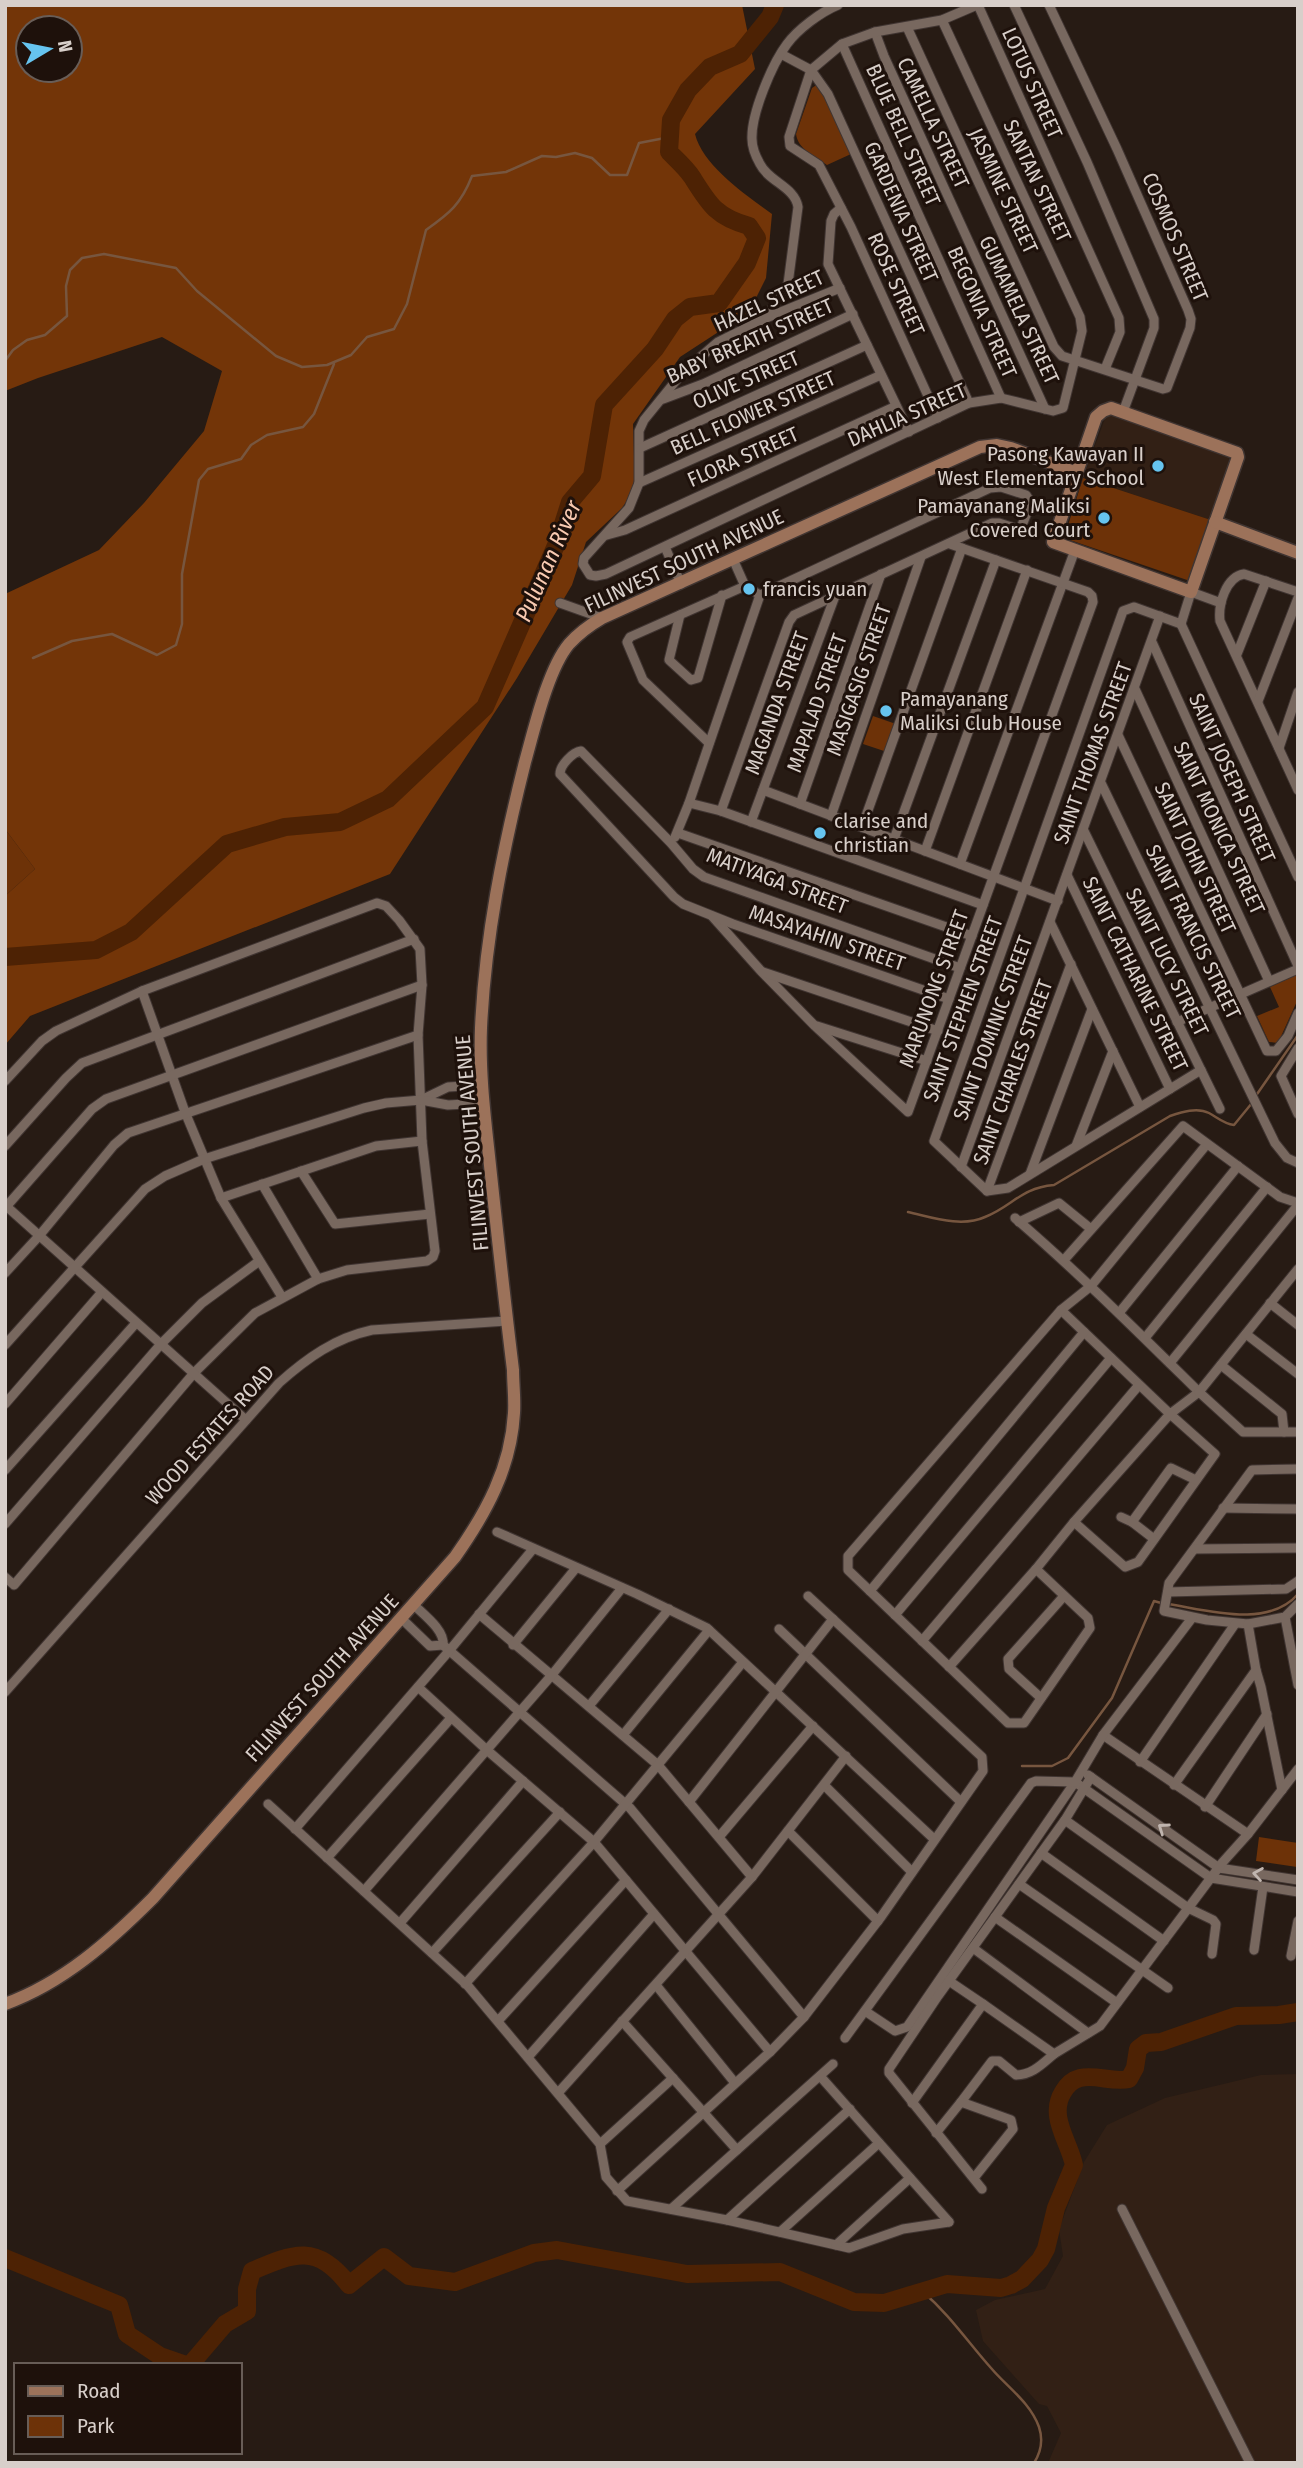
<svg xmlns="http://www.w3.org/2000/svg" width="1303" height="2468" viewBox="0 0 1303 2468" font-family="'Fira Sans Condensed',sans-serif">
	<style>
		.built { fill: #322015 }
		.green { fill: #6d3208 }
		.forest { fill: #733508; fill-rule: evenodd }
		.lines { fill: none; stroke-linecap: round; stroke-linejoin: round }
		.stream { stroke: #77563f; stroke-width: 2.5 }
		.river { stroke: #4d2204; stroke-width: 18 }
		.street-casing { stroke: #403532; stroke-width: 11 }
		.secondary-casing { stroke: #403532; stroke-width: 15 }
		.street { stroke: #78685f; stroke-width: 9 }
		.secondary { stroke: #9c725a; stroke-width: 12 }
		.oneway { stroke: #c0b5af }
		.poi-dot { fill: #66c4ef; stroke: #1e110b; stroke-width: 2.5 }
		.labels { text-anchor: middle; stroke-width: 6; stroke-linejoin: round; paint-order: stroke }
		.street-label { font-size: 21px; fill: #d8cfca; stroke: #1e110b }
		.poi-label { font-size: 21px; fill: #d8cfca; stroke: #1e110b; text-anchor: start }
		.water-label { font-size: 23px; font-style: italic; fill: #f9cab1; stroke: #1e110b }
	</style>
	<rect width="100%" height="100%" fill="#271b14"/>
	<!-- built -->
	<g class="built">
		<polygon points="1107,413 1233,454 1211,520 1083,478"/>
		<polygon points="1298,2074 1298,2463 1048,2463 1061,2433 1047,2406 1039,2404 983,2341 976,2310 995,2300 1045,2289 1063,2256 1059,2229 1084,2162 1107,2125 1165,2098 1261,2075"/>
	</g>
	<!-- green -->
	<g class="green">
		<path d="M 815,86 L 820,86 L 851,154 L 827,165 C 814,156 798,149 796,134 L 812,88 Z"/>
		<polygon points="1083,478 1211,520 1190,581 1064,538"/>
		<polygon points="873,716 896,724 887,752 863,744"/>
		<polygon points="5,829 35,869 5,896"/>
		<polygon points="1298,974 1298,999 1278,1043 1269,1042 1257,1016 1279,1007 1270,987"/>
		<polygon points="1259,1837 1298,1843 1297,1867 1256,1861"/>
	</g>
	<!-- forest -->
	<path class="forest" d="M 5,5 L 742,5 L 755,69 L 695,134 C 703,166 746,195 772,214 L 766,278 L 749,312 L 680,357 L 633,424 L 635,488 L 622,508 L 586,542 L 572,585 L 517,678 L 390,874 L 30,1016 L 5,1045 L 5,896 L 35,869 L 5,829 L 5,594 L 99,550 L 144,503 L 204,431 L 222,371 L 162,337 L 38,378 L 5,391 ZM 28,28 L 70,28 L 70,70 L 28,70 Z"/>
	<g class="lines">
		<!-- stream -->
		<g class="stream">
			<path d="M 5,361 L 13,350 L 27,340 L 45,335 L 67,316 L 66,286 L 70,270 L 82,258 L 104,254 L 176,268 L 197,291 L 276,356 L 302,367 L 327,365 L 351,355 L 367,337 L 394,329 L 407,304 L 426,230 C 450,213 461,204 472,176 L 506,172 L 542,156 L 556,157 L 575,153 L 592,158 L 610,175 L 627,175 L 639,143 L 670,137"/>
			<polyline points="33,658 72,641 112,634 157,655 176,645 182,624 182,574 199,480 208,469 241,459 251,445 267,435 303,427 314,414 334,364"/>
			<polyline points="1255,1097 1298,1035"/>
			<path d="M 908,1212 C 931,1217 961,1228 985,1217 C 1013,1206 1020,1188 1054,1185 L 1170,1116 C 1182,1112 1197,1107 1209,1113 C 1218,1118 1224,1124 1234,1125 L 1252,1103"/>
			<path d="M 1168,1604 C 1207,1610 1268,1629 1298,1594"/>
			<polyline points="1022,1766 1052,1766 1068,1758 1112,1698 1154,1601 1161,1603"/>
			<path d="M 922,2291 C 950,2315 967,2341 991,2368 C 1007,2387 1030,2402 1039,2427 C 1043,2439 1041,2452 1034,2463"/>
		</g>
		<!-- river -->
		<g class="river">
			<path d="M 5,957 L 96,950 L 131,932 L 227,844 L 285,827 L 340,822 L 388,799 L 485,707 L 557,543 L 570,502 L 592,476 L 604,405 L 655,349 L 675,319 L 690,307 L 719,303 L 747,263 L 757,238 L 749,226 C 716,217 709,204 692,177 C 686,168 677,160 669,152 L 671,120 L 688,90 L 710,67 L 740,54 L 770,17 L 775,5"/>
			<polyline points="5,2258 119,2305 127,2334 160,2356 186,2365"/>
			<path d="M 190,2365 L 225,2324 L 247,2311 L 247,2289 L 252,2271 C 294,2253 317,2243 349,2285 L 384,2257 L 409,2276 L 455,2282 L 534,2253 L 557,2250 L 687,2274 L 780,2272 L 854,2302 L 884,2303 L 947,2284 L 1001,2288 L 1011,2285 L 1022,2279 L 1040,2260 L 1046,2249 L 1056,2208 L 1074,2165 C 1069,2141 1048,2116 1063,2092 C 1067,2085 1072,2080 1080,2078 C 1096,2074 1113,2083 1129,2079 L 1135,2068 L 1138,2049 L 1146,2043 L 1161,2042 L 1236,2016 L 1279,2015 L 1298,2012"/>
		</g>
		<defs>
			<g id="street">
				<polyline points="978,5 1119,318 1120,332 1105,369"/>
				<polyline points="1014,5 1087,162 1154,319 1154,328 1123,412"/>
				<polyline points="907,27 1054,347 1062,356 1163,389 1167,388 1190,328 1191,319 1188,310 1117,149 1049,5"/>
				<polyline points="875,32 884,56 1045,409"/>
				<polyline points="842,44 1001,398"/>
				<polyline points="781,54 811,70 828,94 969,403"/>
				<polyline points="841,208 834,214 831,221 828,264 909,432"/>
				<polyline points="840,288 766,318 718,342 683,372 644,420 639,431 639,483 629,508 584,558 583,564 590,575 596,576 606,574 969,403 1001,398 1053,411 1063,408 1082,331 1080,317 942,20"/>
				<path d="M 767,316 L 788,284 L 798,207 C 795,187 769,182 760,164 C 756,157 752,147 752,139 C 751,114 772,64 787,44 C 798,29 821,12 838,5"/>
				<polyline points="663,399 703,384 853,314"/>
				<polyline points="938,418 851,227 819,165 790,146 789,137 811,70 842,44 875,32 942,20 977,5"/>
				<polyline points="640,448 867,345"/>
				<polyline points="639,483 881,375"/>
				<polyline points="607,535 625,530 896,406"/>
				<polyline points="665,547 681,584"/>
				<polyline points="733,559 745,586 760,595"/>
				<path d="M 1298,592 L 1244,574 C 1226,577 1218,604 1220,621 L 1298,790"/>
				<polyline points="560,603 602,618"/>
				<polyline points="680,615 669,660 691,680 698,678 722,595"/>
				<polyline points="1181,624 1134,607 1123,611 934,1141 987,1191 1008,1188 1201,1070"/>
				<polyline points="1181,624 1298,877"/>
				<polyline points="1181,624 1191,592 1221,603"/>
				<polyline points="1152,642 1298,966"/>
				<polyline points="1237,654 1266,581"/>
				<polyline points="1135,689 1269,981"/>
				<polyline points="1258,701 1298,598"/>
				<polyline points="1118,735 1267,1051 1276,1051 1288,1036 1298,1013"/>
				<polyline points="709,743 643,680 627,642 630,637 745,586"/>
				<polyline points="1279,748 1298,692"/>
				<polyline points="1101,783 1275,1143 1287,1158 1298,1163"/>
				<polyline points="763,790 1058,901"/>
				<polyline points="689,803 721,811 983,905"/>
				<polyline points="800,804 881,574"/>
				<polyline points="721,811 789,622 794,615 992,523 999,523 1020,530 1031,503 1026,495 1001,487 990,488 760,595"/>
				<polyline points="831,816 921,557"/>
				<polyline points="751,822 835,596"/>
				<polyline points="862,827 962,548"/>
				<polyline points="1083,829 1220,1109"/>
				<polyline points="678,833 972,936"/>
				<polyline points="675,837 689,803 760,595"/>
				<polyline points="894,839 996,560"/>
				<polyline points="925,851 1027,570"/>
				<polyline points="960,864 1075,550"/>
				<polyline points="1067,875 1170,1089"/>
				<polyline points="712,916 761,971 815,1026 908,1112 1093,602 1092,596 1088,592 950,544"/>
				<polyline points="1050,922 1140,1107"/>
				<polyline points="763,972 938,1031"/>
				<polyline points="142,991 185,1112 221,1198 282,1297"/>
				<path d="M 949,999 L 733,924 L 683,904 L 674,897 L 560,774 C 560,765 573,752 581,751 L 671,843 L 693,869 L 704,877 L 960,968"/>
				<polyline points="1177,1022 1298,969"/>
				<polyline points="817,1026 927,1061"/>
				<polyline points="1298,1048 1281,1076 1298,1114"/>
				<polyline points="5,1081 42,1041 56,1031 142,991 377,903 386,906 399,920 420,949 422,985 418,1035 422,1141 435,1251 433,1257 427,1261 347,1270 318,1279 255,1313 194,1373 14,1585 5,1577"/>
				<polyline points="421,1100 448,1087 482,1085"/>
				<polyline points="5,1146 66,1078 82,1063 414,939"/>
				<polyline points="1076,1146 1113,1051"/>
				<polyline points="961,1167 1160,616"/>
				<polyline points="301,1171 335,1224 430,1214"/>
				<polyline points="1030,1174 1092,1009"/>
				<polyline points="262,1184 318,1279"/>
				<polyline points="987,1191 1071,964"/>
				<polyline points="221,1198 376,1146 422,1141"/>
				<polyline points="5,1205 246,1420"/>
				<polyline points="5,1208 92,1109 106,1099 422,985"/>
				<path d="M 1015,1218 C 1079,1273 1139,1333 1199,1392 L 1170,1414 L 1215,1454 L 1138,1562 L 1125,1567 L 1074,1522 L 1170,1414 L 1061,1310 L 1091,1286 L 1207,1144"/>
				<polyline points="1019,1222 1059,1203 1091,1229"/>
				<polyline points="1064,1260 1183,1126 1280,1197 1298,1203"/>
				<polyline points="1298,1269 1199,1392 1243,1432 1298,1432"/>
				<polyline points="5,1273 39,1236 114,1145 128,1133 418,1035"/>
				<polyline points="1270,1303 1298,1325"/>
				<polyline points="1061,1310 848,1556 848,1570 1008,1723 1024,1723 1090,1628 1088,1618 1036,1569 1074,1522"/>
				<polyline points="1119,1313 1238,1166"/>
				<polyline points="1246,1334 1298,1374"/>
				<polyline points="1145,1338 1267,1187"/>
				<polyline points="5,1345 145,1189 165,1176 204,1159 364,1108 386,1103 421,1100 448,1105 483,1103"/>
				<polyline points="1170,1363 1298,1205"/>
				<polyline points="1221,1365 1282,1414 1284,1432"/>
				<polyline points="5,1404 102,1292"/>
				<polyline points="1298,1469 1252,1470 1169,1583 1164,1611 1207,1620 1248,1624 1285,1617 1298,1604"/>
				<polyline points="5,1470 136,1323"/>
				<polyline points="1223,1508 1298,1509"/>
				<polyline points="1121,1517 1132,1522 1171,1468 1196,1480"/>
				<polyline points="1132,1522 1154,1539"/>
				<polyline points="5,1524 161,1344 202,1303 258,1262"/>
				<polyline points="497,1532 637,1594 707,1628 934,1839"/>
				<polyline points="1195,1549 1298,1548"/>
				<polyline points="870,1591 1084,1332"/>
				<polyline points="1168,1592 1286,1589 1298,1581"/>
				<polyline points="479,1614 658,1765 752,1877"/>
				<polyline points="895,1615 1111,1358"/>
				<polyline points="1285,1617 1298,1685"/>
				<path d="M 401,1618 L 430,1646 L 443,1645 C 445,1630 423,1614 413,1604"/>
				<polyline points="1192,1618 1103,1735 1248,1834"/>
				<polyline points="1248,1624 1256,1670"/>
				<polyline points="779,1629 961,1802"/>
				<polyline points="922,1641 1139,1385"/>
				<polyline points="443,1645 630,1808 804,2017"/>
				<polyline points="513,1645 576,1568"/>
				<polyline points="949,1667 1036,1569"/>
				<polyline points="418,1687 488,1751 594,1842 770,2052"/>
				<path d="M 5,1692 L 279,1383 C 307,1358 335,1338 372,1330 L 507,1321"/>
				<polyline points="1041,1698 1009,1669 1008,1659 1064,1596"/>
				<polyline points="589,1706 669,1609"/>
				<polyline points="623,1735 709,1630"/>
				<polyline points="1140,1762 1235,1624"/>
				<polyline points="1088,1775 1219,1868 1298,1880"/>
				<polyline points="824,1785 912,1872"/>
				<polyline points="1174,1785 1256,1670 1261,1687 1282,1790"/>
				<polyline points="689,1802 833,1619"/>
				<polyline points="268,1804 468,1986 600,2144 606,2177 627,2201 727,2220 849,2248 903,2229 949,2222"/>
				<polyline points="1205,1807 1267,1714"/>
				<polyline points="1065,1820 1188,1908 1213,1920 1216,1924 1212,1954"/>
				<polyline points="295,1829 449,1651 533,1549"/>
				<polyline points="788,1831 878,1921"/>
				<polyline points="719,1837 813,1726"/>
				<polyline points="1041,1853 1164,1941"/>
				<polyline points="327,1858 451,1718"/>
				<polyline points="1019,1884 1168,1988"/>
				<polyline points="364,1891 551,1676 622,1588"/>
				<polyline points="995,1917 1117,2003"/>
				<polyline points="400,1923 523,1781"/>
				<polyline points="973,1948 1088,2033"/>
				<polyline points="1254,1950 1263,1887"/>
				<polyline points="432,1953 560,1812"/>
				<polyline points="1291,1956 1298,1921"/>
				<polyline points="949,1981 983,2004"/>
				<polyline points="465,1984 594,1842 743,1662"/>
				<polyline points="656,1985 735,2083"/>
				<polyline points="865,2011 895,2031 907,2027 1075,1782 1211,1878 1298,1892"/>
				<polyline points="498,2021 626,1880"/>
				<polyline points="622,2021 737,2150"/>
				<polyline points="845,2038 1031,1783 1036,1781 1075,1782 1103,1735"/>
				<polyline points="1054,2054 1100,2026 1222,1863 1248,1834 1298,1769"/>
				<polyline points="528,2057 654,1914"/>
				<polyline points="820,2076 949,2222"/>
				<polyline points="558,2093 752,1877 846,1756"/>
				<path d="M 912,2103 L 983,2004 L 1054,2054 C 1042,2064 1032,2075 1016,2075 L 999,2061 L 992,2061 L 961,2102"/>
				<polyline points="936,2133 961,2102 1011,2120 1013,2129 974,2178"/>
				<polyline points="600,2144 673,2078"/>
				<polyline points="982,2189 889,2073 889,2069 938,1996 1065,1820 1091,1777"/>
				<polyline points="617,2191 770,2052 804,2017 881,1917 983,1771 982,1757 808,1596"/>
				<polyline points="671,2209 833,2064"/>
				<polyline points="1122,2209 1250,2463"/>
				<polyline points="727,2220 850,2109"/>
				<polyline points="780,2232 879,2143"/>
				<polyline points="836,2245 910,2178"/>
			</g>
			<g id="secondary">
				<polygon points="1111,408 1237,453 1238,457 1191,592 1053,542 1096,417 1103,411"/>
				<polyline points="1215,522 1298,553"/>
				<path d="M 5,2004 C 63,1983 110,1941 153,1898 L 455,1557 C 486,1513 511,1468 514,1413 C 515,1399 513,1384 513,1370 C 505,1305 498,1240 491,1175 C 486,1126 479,1077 481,1028 C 485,938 503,849 525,762 C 534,730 548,669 569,644 C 579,633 590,625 602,618 L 980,447 L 997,445 L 1011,448 L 1077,473"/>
			</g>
		</defs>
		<!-- street casing -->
		<use href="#street" class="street-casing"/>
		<!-- secondary casing -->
		<use href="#secondary" class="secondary-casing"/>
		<!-- street -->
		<use href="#street" class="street"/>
		<!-- secondary -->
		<use href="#secondary" class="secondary"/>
	</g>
	<!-- one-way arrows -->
	<defs><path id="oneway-chevron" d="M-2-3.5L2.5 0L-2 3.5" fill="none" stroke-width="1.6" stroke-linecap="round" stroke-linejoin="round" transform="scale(1.75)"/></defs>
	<g class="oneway">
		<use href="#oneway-chevron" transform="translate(1163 1828) rotate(-145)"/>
		<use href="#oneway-chevron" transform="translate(1258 1874) rotate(-171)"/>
	</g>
	<!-- markers -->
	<g class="poi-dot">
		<circle cx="1158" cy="466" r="7"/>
		<circle cx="1104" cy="518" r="7"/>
		<circle cx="749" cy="589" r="7"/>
		<circle cx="886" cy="711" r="7"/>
		<circle cx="820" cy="833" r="7"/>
	</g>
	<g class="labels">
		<!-- street labels -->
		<g class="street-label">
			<text transform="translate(1032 83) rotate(66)" y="7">LOTUS STREET</text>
			<text transform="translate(933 123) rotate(65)" y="7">CAMELLA STREET</text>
			<text transform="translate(903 135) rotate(66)" y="7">BLUE BELL STREET</text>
			<text transform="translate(1037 181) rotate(65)" y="7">SANTAN STREET</text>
			<text transform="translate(1003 191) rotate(65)" y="7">JASMINE STREET</text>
			<text transform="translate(901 212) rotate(66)" y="7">GARDENIA STREET</text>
			<text transform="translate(1175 237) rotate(67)" y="7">COSMOS STREET</text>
			<text transform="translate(896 284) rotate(66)" y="7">ROSE STREET</text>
			<text transform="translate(769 301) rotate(-25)" y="7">HAZEL STREET</text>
			<text transform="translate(1019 310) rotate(65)" y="7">GUMAMELA STREET</text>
			<text transform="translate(982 312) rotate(66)" y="7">BEGONIA STREET</text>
			<text transform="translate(750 341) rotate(-24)" y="7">BABY BREATH STREET</text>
			<text transform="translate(746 380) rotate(-24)" y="7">OLIVE STREET</text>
			<text transform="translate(753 413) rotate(-24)" y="7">BELL FLOWER STREET</text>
			<text transform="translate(907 415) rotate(-24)" y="7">DAHLIA STREET</text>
			<text transform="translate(743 457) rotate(-24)" y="7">FLORA STREET</text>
			<text transform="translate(684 561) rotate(-25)" y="7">FILINVEST SOUTH AVENUE</text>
			<text transform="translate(859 680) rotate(-71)" y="7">MASIGASIG STREET</text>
			<text transform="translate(777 703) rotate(-70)" y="7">MAGANDA STREET</text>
			<text transform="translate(817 703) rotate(-71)" y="7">MAPALAD STREET</text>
			<text transform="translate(1093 753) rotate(-70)" y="7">SAINT THOMAS STREET</text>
			<text transform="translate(1232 778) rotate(66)" y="7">SAINT JOSEPH STREET</text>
			<text transform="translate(1219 828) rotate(65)" y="7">SAINT MONICA STREET</text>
			<text transform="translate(1195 858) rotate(65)" y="7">SAINT JOHN STREET</text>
			<text transform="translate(777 881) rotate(21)" y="7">MATIYAGA STREET</text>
			<text transform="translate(1193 932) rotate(64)" y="7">SAINT FRANCIS STREET</text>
			<text transform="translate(827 938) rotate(19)" y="7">MASAYAHIN STREET</text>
			<text transform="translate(1167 962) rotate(64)" y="7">SAINT LUCY STREET</text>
			<text transform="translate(1135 974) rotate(64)" y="7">SAINT CATHARINE STREET</text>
			<text transform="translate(934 989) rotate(-70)" y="7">MARUNONG STREET</text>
			<text transform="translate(963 1009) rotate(-70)" y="7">SAINT STEPHEN STREET</text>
			<text transform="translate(993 1028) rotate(-70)" y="7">SAINT DOMINIC STREET</text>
			<text transform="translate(1013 1072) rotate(-70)" y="7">SAINT CHARLES STREET</text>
			<text transform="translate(472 1143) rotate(-95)" y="7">FILINVEST SOUTH AVENUE</text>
			<text transform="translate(210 1435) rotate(-48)" y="7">WOOD ESTATES ROAD</text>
			<text transform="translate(322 1678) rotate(-48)" y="7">FILINVEST SOUTH AVENUE</text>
		</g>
		<!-- poi labels -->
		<g class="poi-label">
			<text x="1144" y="461" text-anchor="end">Pasong Kawayan II<tspan x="1144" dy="24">West Elementary School</tspan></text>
			<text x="1090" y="513" text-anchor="end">Pamayanang Maliksi<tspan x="1090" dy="24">Covered Court</tspan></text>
			<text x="763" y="596">francis yuan</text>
			<text x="900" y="706">Pamayanang<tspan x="900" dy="24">Maliksi Club House</tspan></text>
			<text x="834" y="828">clarise and<tspan x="834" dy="24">christian</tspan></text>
		</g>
		<!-- water labels -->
		<g class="water-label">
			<text transform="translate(548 561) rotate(-66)" y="8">Pulunan River</text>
		</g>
	</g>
	<!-- border -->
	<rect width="1303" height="2468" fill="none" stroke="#d8cfca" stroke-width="14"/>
	<!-- legend -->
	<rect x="14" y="2363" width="228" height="91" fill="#1e110b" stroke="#685d57" stroke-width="2"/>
	<rect x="28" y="2386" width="35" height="10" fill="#9c725a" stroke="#685d57" stroke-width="2"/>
	<text x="77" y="2398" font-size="21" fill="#d8cfca">Road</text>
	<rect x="28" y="2416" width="35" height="21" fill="#6d3208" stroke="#685d57" stroke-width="2"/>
	<text x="77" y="2433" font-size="21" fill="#d8cfca">Park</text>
	<!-- north arrow -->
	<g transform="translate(49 49) rotate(80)"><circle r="33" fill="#1e110b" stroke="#685d57" stroke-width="2"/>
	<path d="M0-5L12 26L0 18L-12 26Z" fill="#66c4ef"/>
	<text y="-10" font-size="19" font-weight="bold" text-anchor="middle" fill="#d8cfca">N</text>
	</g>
</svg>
